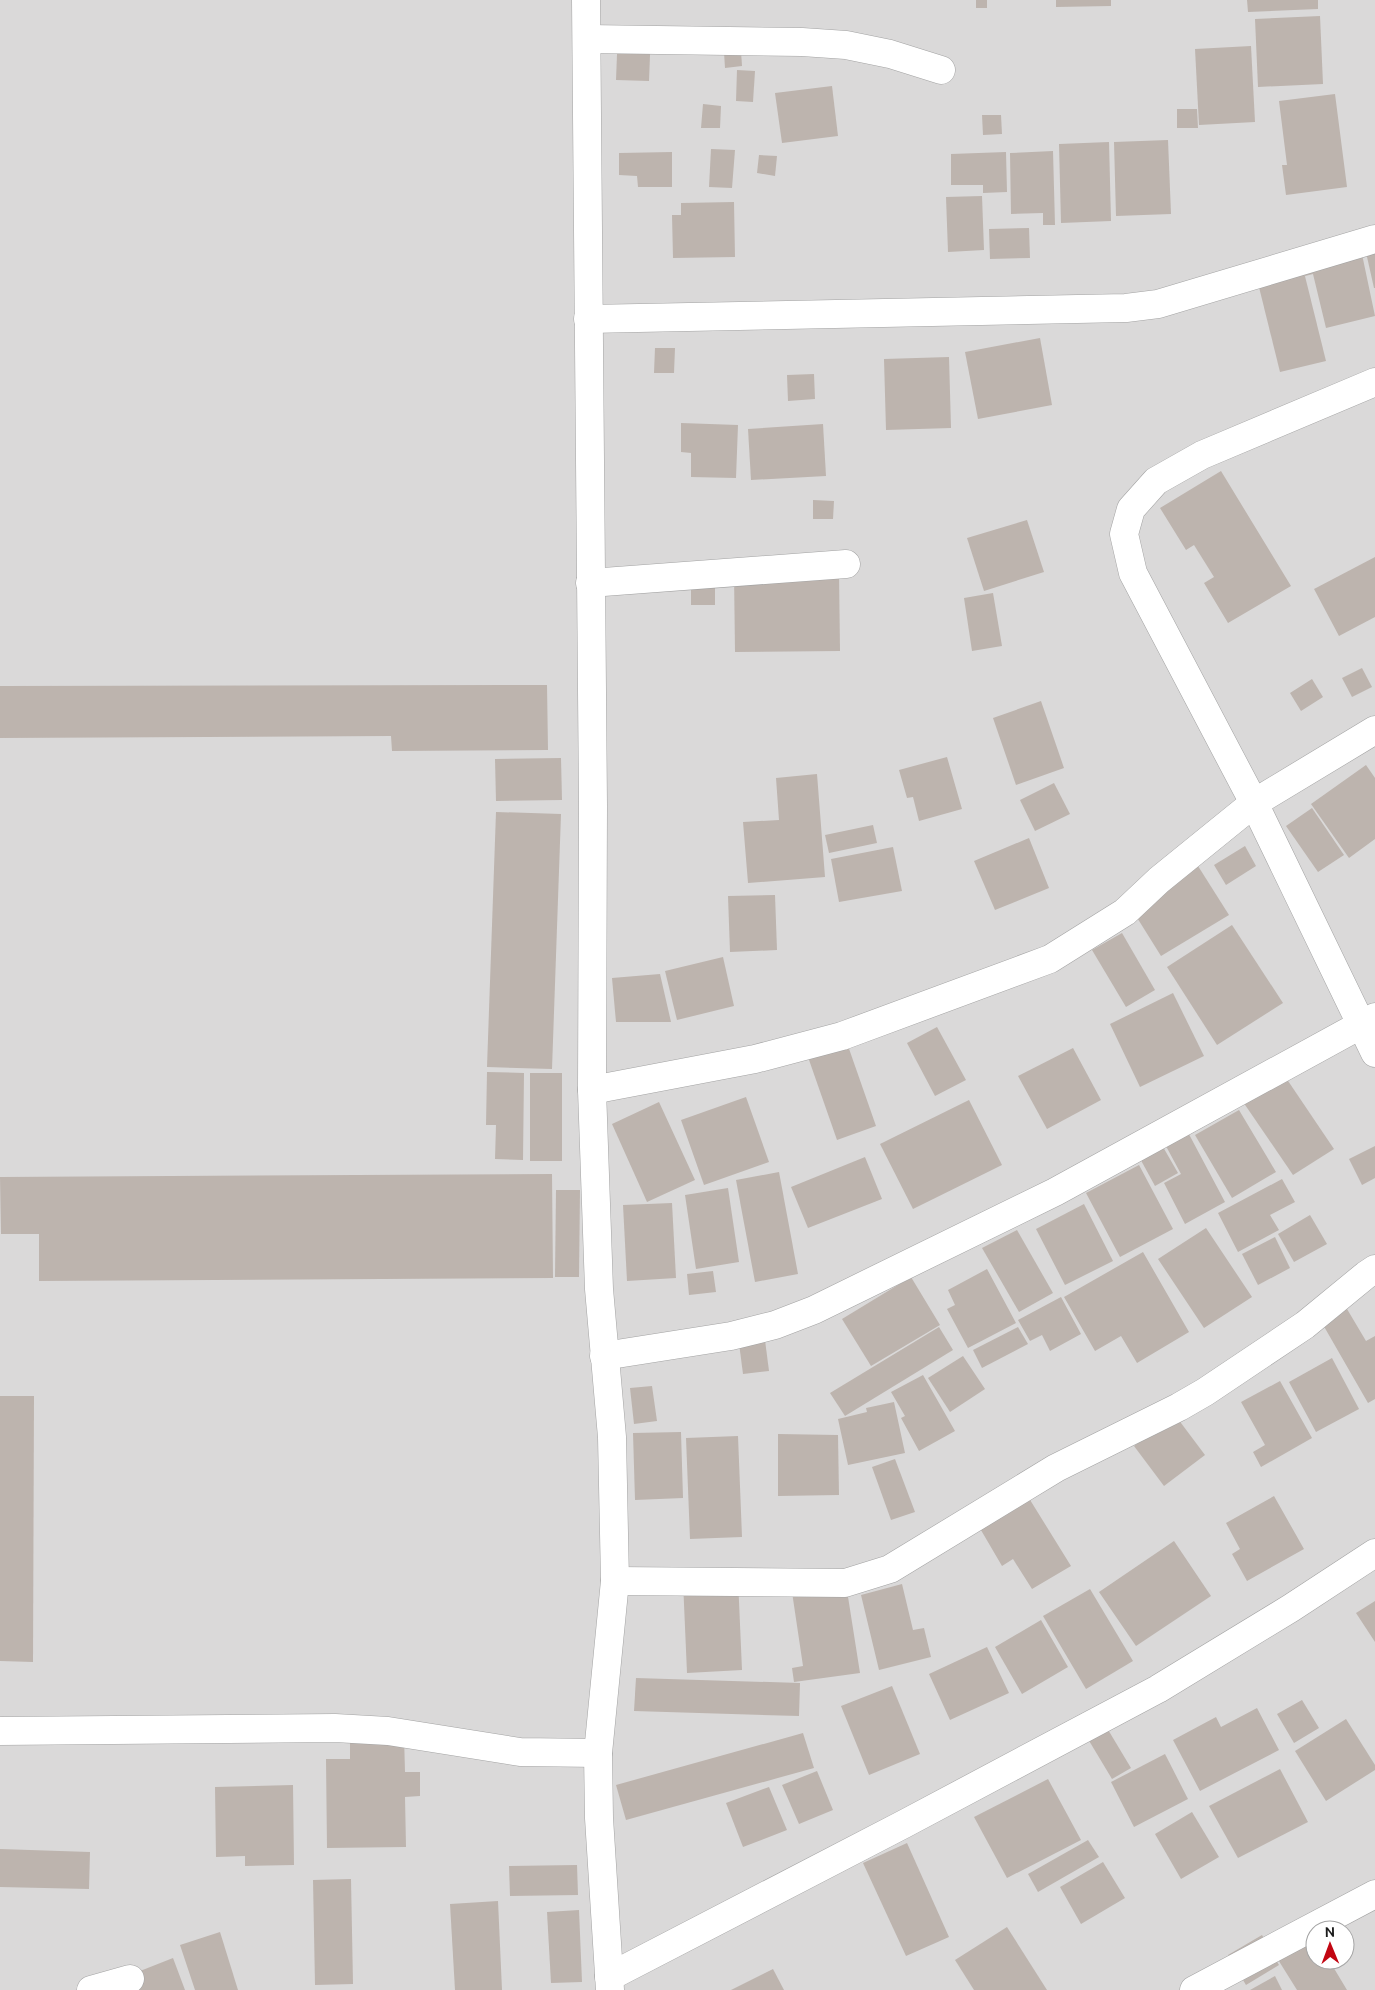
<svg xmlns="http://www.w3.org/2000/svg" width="1375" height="1990" viewBox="0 0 1375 1990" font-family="Ubuntu,sans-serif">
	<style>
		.residential { fill: #dad9d9; fill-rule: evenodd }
		.building { fill: #bdb4ae }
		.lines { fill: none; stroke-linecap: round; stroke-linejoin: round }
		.street-casing { stroke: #a3a3a3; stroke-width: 29 }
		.street { stroke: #fff; stroke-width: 28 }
	</style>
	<rect width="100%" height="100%" fill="#ede9e2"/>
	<!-- residential -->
	<path class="residential" d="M 0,0 L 1375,0 L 1375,1990 L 0,1990 ZM 1315,1930 L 1345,1930 L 1345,1960 L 1315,1960 Z"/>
	<!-- building -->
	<g class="building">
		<rect x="976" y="0" width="11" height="8"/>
		<polygon points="1056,0 1111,0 1111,6 1056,7"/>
		<polygon points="1247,0 1318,0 1318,9 1248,12"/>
		<polygon points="1320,16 1323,84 1258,87 1255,19"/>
		<polygon points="618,29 651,30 649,81 616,80"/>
		<polygon points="1251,46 1255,122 1199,125 1195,49"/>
		<polygon points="741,51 742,66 725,68 724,52"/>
		<polygon points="737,70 755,71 753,102 736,101"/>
		<polygon points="832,86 838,136 782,143 775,93"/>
		<polygon points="1335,94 1347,187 1286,195 1282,165 1287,165 1279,101"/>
		<polygon points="703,104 721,106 720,128 701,128"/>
		<polygon points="1177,109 1197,109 1198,128 1177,128"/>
		<polygon points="982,115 1001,115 1002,134 983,135"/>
		<polygon points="1168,140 1171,214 1116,216 1114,142"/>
		<polygon points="1109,142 1111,221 1061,223 1059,144"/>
		<polygon points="711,149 735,150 732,188 709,187"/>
		<polygon points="1053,151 1055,225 1043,225 1043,213 1011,214 1010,153"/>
		<polygon points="672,152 672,187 638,187 637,176 619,175 619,153"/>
		<polygon points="1006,152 1007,192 983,193 983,185 951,185 951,154"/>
		<polygon points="759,155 777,156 775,176 757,173"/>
		<polygon points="982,196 984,250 948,252 946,197"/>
		<polygon points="734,202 735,257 673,258 672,215 681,215 681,203"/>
		<polygon points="1029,228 1030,258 990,259 989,229"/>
		<polygon points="1375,237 1375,288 1374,288 1363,239"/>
		<polygon points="1359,240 1375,316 1326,328 1313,274 1305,276 1300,253"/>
		<polygon points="1302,264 1326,361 1280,372 1256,275"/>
		<polygon points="1040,338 1052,405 978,419 965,352"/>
		<polygon points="655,348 675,348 674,373 654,373"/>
		<polygon points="949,357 951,428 886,430 884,359"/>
		<polygon points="814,374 815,399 788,401 787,375"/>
		<polygon points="681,423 738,425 736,478 691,477 691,453 681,452"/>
		<polygon points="823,424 826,476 751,480 748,429"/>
		<polygon points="1221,471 1291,586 1228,623 1204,583 1214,577 1194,545 1186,550 1160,508"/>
		<polygon points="813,500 834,501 833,519 813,519"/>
		<polygon points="1027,520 1044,572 984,591 967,538"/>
		<polygon points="1375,557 1375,617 1339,636 1314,589"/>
		<polygon points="691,564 715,565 715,605 691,605"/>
		<polygon points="839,572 840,651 735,652 734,573"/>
		<polygon points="993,593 1002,646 972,651 964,598"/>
		<polygon points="1362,668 1372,687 1352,697 1342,678"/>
		<polygon points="1312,679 1323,697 1301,711 1290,693"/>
		<polygon points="547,685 548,750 392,751 391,736 0,738 0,686"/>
		<polygon points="1041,701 1064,768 1016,785 993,718"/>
		<polygon points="947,757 962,809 919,821 913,797 907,798 899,770"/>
		<polygon points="561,758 562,800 496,801 495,759"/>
		<polygon points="1366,765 1375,778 1375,839 1349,858 1311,804"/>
		<polygon points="817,774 825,877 748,883 743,822 779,820 776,778"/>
		<polygon points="1054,783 1070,814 1035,831 1020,800"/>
		<polygon points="1312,808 1344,855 1318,872 1286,826"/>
		<polygon points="496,812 561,814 552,1069 487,1067"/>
		<polygon points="873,825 877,843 829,853 825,835"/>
		<polygon points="1029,838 1049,888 995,910 974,861"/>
		<polygon points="1245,846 1256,866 1226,885 1214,865"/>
		<polygon points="893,847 902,891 839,902 831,859"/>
		<polygon points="1198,866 1229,915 1161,956 1131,908"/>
		<polygon points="775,895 777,950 730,952 728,896"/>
		<polygon points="1232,925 1283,1003 1217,1045 1167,967"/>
		<polygon points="1122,933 1155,990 1126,1007 1092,950"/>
		<polygon points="723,957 734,1006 677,1020 665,971"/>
		<polygon points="660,974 671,1022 616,1022 612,978"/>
		<polygon points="1173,993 1204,1056 1140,1087 1110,1024"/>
		<polygon points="840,1023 876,1126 837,1140 801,1037"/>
		<polygon points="937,1027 966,1080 935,1096 907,1043"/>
		<polygon points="1073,1048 1101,1100 1047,1129 1018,1076"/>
		<polygon points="1280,1069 1334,1149 1293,1175 1239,1096"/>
		<polygon points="487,1072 524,1073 523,1160 495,1159 496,1125 486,1125"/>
		<rect x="530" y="1073" width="32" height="88"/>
		<polygon points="746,1097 769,1162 704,1185 681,1120"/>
		<polygon points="969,1100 1002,1165 913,1209 880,1144"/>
		<polygon points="659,1102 695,1180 647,1202 612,1124"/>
		<polygon points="1239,1110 1276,1172 1232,1198 1195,1135"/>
		<polygon points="1183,1123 1225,1202 1185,1224 1164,1183 1181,1174 1160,1135"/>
		<polygon points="1159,1140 1178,1173 1155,1186 1137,1153"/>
		<polygon points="1375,1146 1375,1178 1362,1185 1349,1159"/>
		<polygon points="865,1157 882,1199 808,1228 791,1187"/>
		<polygon points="1139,1165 1173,1229 1120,1257 1086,1193"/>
		<polygon points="779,1172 798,1274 755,1282 736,1180"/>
		<polygon points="552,1174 553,1278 39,1281 39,1234 1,1234 0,1177"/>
		<polygon points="1282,1179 1295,1202 1270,1215 1279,1230 1238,1252 1218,1213"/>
		<polygon points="728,1188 739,1262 696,1269 685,1195"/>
		<polygon points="556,1190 580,1190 579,1277 555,1277"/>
		<polygon points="672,1203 676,1278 627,1281 623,1205"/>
		<polygon points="1084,1204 1113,1261 1065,1285 1036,1229"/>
		<polygon points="1310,1215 1327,1244 1294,1262 1278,1234"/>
		<polygon points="1206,1228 1252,1297 1204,1328 1158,1259"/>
		<polygon points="1017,1230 1053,1293 1019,1312 982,1248"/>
		<polygon points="1275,1237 1290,1268 1258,1285 1242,1254"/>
		<polygon points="1143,1252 1189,1332 1137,1363 1121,1336 1095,1351 1064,1297"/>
		<polygon points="987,1269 1016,1323 968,1348 947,1309 955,1305 948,1290"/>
		<polygon points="713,1271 716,1292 689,1295 687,1274"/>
		<polygon points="911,1277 940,1325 871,1366 842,1319"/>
		<polygon points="1061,1297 1081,1334 1050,1351 1042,1335 1030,1341 1018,1320"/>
		<polygon points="1347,1309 1366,1341 1375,1336 1375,1399 1368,1403 1322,1323"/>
		<polygon points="762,1317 769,1371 743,1374 736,1320"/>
		<polygon points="939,1327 953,1350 845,1416 830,1393"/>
		<polygon points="1018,1327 1028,1344 982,1368 973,1350"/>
		<polygon points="963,1356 985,1389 950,1412 928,1378"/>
		<polygon points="1332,1358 1359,1409 1316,1432 1289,1382"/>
		<polygon points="923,1375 955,1431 919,1451 901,1418 905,1416 891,1392"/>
		<polygon points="1280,1381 1312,1438 1261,1467 1253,1452 1265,1445 1241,1402"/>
		<polygon points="652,1386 657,1421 634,1424 630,1388"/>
		<polygon points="0,1396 34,1396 33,1662 0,1661"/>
		<polygon points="894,1402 905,1453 848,1465 838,1419 867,1412 866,1408"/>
		<polygon points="1175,1415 1205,1455 1164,1486 1134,1446"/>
		<polygon points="681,1432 683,1498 635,1500 633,1433"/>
		<polygon points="778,1434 838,1435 839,1495 778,1496"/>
		<polygon points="738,1436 742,1537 690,1539 686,1438"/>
		<polygon points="895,1459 915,1512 891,1520 872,1467"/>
		<polygon points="1027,1495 1071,1566 1032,1589 1013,1559 1002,1566 978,1525"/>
		<polygon points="1274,1496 1304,1549 1247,1581 1232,1554 1240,1549 1226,1523"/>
		<polygon points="1174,1541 1211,1596 1136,1646 1099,1592"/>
		<polygon points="738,1579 742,1670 687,1673 683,1581"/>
		<polygon points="846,1584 860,1673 794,1682 792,1668 803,1666 792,1592"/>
		<polygon points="902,1584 913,1630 924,1628 931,1657 879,1670 861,1595"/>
		<polygon points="1090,1589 1133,1661 1086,1689 1043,1616"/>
		<polygon points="1375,1601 1375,1642 1356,1613"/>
		<polygon points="1041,1620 1068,1667 1022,1694 995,1647"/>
		<polygon points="987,1647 1009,1693 950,1720 929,1674"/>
		<polygon points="636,1678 800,1683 799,1716 634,1711"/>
		<polygon points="892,1686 920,1754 869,1775 841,1706"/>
		<polygon points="1302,1700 1319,1728 1294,1743 1277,1714"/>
		<polygon points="1257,1708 1279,1750 1200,1791 1173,1740 1216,1717 1221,1727"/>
		<polygon points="1346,1719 1375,1765 1375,1770 1326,1801 1295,1751"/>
		<polygon points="1107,1728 1131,1768 1112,1779 1088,1739"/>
		<polygon points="803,1733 814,1768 626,1820 616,1785"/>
		<polygon points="404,1736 405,1772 420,1772 420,1796 405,1797 406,1847 327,1848 326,1759 350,1759 350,1737"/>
		<polygon points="1165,1754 1188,1799 1134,1827 1111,1782"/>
		<polygon points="1280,1769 1308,1822 1238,1858 1209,1806"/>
		<polygon points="817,1771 833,1810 799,1824 782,1785"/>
		<polygon points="1048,1779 1081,1840 1007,1878 974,1817"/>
		<polygon points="293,1785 294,1865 245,1866 245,1856 216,1857 215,1787"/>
		<polygon points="769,1787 787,1830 743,1847 726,1803"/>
		<polygon points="1192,1812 1219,1857 1181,1879 1155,1834"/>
		<polygon points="1088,1840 1099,1857 1038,1892 1028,1874"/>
		<polygon points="907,1843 949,1937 906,1956 863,1863"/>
		<polygon points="0,1849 90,1852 89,1889 0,1887"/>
		<polygon points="1103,1862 1125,1898 1081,1924 1060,1887"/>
		<polygon points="577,1865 578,1895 510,1896 509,1866"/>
		<polygon points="351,1879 353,1984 315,1985 313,1880"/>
		<polygon points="498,1901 502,1990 455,1990 450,1904"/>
		<polygon points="579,1910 582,1982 551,1983 547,1912"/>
		<polygon points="1007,1927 1047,1990 974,1990 955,1960"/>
		<polygon points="220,1932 238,1990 195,1990 180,1945"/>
		<polygon points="1262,1935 1279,1965 1246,1985 1228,1955"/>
		<polygon points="1315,1937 1315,1960 1329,1960 1347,1990 1297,1990 1277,1958"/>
		<polygon points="173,1958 185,1990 98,1990 97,1988"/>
		<polygon points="773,1969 784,1990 731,1990"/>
		<polygon points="1275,1976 1282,1990 1250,1990"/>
	</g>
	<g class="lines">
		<defs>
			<g id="street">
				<polyline points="586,0 593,806 592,1090 599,1289 612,1437 615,1581 598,1753 599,1818 610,1990"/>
				<polyline points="587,39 802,42 846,45 890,54 941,70"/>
				<polyline points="588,319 1126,308 1158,304 1375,239"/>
				<polyline points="1375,382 1202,455 1156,481 1131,509 1124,534 1133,573 1254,803 1375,1053"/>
				<polyline points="590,583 846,564"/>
				<polyline points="592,1090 755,1059 842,1036 1050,959 1125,912 1159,880 1254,803 1375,730"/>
				<polyline points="604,1356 731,1336 775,1325 814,1310 1055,1192 1375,1017"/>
				<polyline points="615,1581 845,1583 890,1569 1056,1468 1179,1407 1205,1392 1305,1325 1366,1275 1375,1269"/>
				<polyline points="0,1731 335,1728 388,1731 520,1752 598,1753"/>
				<polyline points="609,1977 904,1824 1158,1689 1291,1608 1375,1553"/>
				<polyline points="91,1990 130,1979"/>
				<polyline points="1194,1990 1375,1894"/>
			</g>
		</defs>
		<!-- street casing -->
		<use href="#street" class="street-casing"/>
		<!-- street -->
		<use href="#street" class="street"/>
	</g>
	<!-- north arrow -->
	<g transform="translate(1330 1945) rotate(359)"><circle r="24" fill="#ffffff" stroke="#a4a4a4"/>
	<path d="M0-4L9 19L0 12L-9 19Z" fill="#c20612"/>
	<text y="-8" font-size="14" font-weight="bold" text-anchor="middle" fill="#1c1c1c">N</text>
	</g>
</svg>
